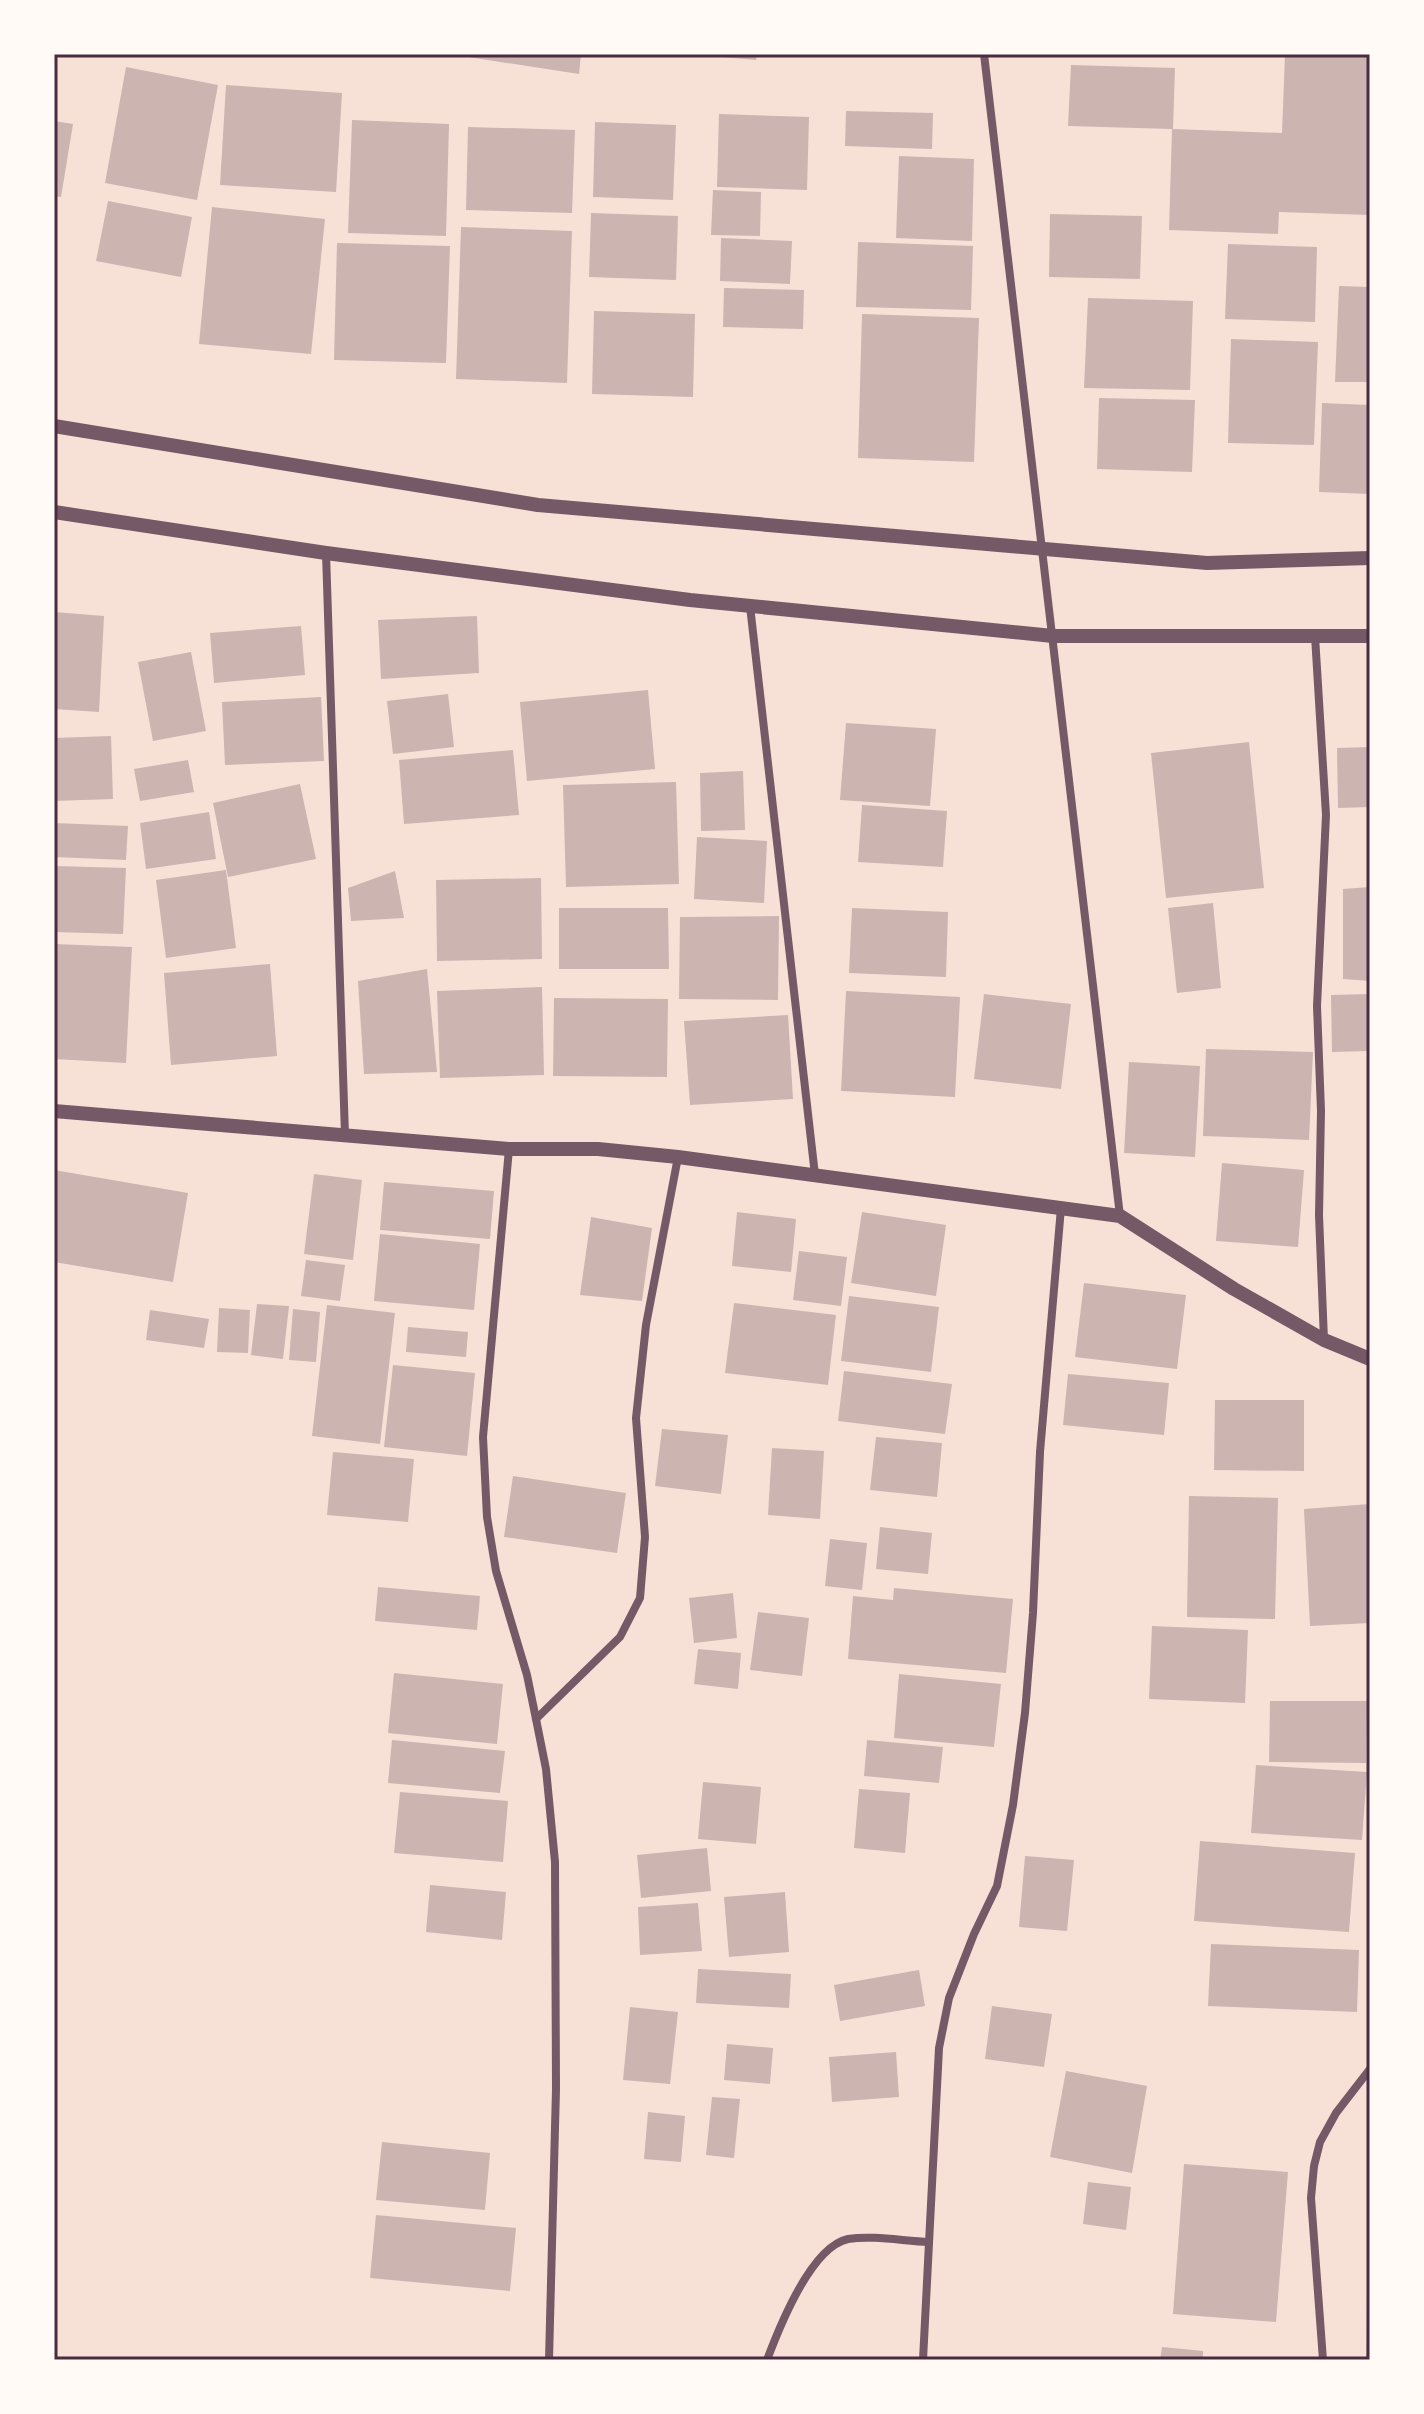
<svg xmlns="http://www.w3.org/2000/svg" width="1424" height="2414" viewBox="0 0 1424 2414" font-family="Helvetica,sans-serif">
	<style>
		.building { fill: #ccb4b1 }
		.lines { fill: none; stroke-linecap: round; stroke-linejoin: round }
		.minor { stroke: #755966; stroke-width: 8 }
		.tertiary { stroke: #755966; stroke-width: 14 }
		.neatline { fill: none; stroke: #4a2c40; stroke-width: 3 }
	</style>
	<rect width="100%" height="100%" fill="#f7e1d7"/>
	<!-- building -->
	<g class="building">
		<polygon points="449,54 581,54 579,74"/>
		<polygon points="710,54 757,54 756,60 710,56"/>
		<polygon points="1285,54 1370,54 1370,215 1279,212 1278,234 1169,230 1172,129 1068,126 1071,65 1175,68 1173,129 1282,133"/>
		<polygon points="126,67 218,85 197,200 105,183"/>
		<polygon points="226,85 342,93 336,192 220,185"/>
		<polygon points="846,111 933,113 932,149 845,146"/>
		<polygon points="719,114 809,117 807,190 717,187"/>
		<polygon points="352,120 449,124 446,236 348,233"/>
		<polygon points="54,121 73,124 61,197 54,196"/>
		<polygon points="595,122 676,125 673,200 593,197"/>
		<polygon points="468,127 575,130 572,213 466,210"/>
		<polygon points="899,156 974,159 972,241 896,238"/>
		<polygon points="713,190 761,192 760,236 711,235"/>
		<polygon points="108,201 192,217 181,277 96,261"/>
		<polygon points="212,207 325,219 311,354 199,344"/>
		<polygon points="591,213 678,216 676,280 589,277"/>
		<polygon points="1050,214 1142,216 1140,279 1049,277"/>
		<polygon points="461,227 572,231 567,383 456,379"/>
		<polygon points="721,238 792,241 790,284 720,281"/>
		<polygon points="858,242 973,246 971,310 856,307"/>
		<polygon points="337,243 450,246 446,363 334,360"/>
		<polygon points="1228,244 1317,247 1315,322 1225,319"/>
		<polygon points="1339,286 1370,287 1370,382 1335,382"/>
		<polygon points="724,288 804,290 803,329 723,327"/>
		<polygon points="1088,298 1193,301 1190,390 1084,388"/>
		<polygon points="594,311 695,314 693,397 592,394"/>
		<polygon points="862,314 979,318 974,462 858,458"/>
		<polygon points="1231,339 1318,342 1314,445 1228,443"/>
		<polygon points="1099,398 1195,400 1192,472 1097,469"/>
		<polygon points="1322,403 1370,405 1370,494 1319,492"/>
		<polygon points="54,612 104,616 99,712 54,709"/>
		<polygon points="477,616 479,673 381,679 378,620"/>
		<polygon points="301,626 305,675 214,683 210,633"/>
		<polygon points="191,652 206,731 153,741 138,662"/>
		<polygon points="648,690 655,769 527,781 520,702"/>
		<polygon points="448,694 454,747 393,754 387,701"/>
		<polygon points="321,697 324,761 225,765 222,702"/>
		<polygon points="846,723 936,729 930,806 840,800"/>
		<polygon points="111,736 113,799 54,801 54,738"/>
		<polygon points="1249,742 1264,888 1166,898 1151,753"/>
		<polygon points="1370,747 1370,807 1338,808 1337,748"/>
		<polygon points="513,750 519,815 404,824 399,760"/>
		<polygon points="188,760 194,792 140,801 134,769"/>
		<polygon points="743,771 745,830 701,831 700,773"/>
		<polygon points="676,782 679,884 566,887 563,785"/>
		<polygon points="300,784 316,859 228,877 213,803"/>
		<polygon points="862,805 947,811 943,867 858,862"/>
		<polygon points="209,812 216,859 146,869 140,823"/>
		<polygon points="54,823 128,826 126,860 54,857"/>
		<polygon points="697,837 767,841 764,903 694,899"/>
		<polygon points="54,866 126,868 123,934 54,932"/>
		<polygon points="226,870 236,948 166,958 156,880"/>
		<polygon points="395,871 404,918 351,921 348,888"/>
		<polygon points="541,878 542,959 437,961 436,880"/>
		<polygon points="1370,887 1370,981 1343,979 1343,889"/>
		<polygon points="1213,903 1221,988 1177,993 1168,908"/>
		<polygon points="559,908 668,908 669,969 559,969"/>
		<polygon points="852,908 948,912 946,977 849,973"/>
		<polygon points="779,916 778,1000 679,999 680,917"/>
		<polygon points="54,944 132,947 126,1063 54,1059"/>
		<polygon points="270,964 277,1056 171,1065 164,973"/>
		<polygon points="427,969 437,1072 364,1074 358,981"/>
		<polygon points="542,987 544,1075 440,1078 437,991"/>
		<polygon points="846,991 960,997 955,1097 841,1091"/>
		<polygon points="984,994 1071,1004 1061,1089 974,1079"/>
		<polygon points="1370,994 1370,1051 1332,1052 1331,995"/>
		<polygon points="554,998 668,999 667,1077 553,1076"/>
		<polygon points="788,1015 793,1099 690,1105 684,1021"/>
		<polygon points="1206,1049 1313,1052 1309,1140 1203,1136"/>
		<polygon points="1129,1062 1200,1066 1195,1157 1124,1153"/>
		<polygon points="1222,1163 1304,1170 1298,1247 1216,1241"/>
		<polygon points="54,1170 188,1193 173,1282 54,1262"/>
		<polygon points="314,1174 362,1180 353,1260 304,1254"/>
		<polygon points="384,1182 494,1191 490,1239 380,1230"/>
		<polygon points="737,1212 796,1219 791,1272 732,1266"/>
		<polygon points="862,1212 946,1225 936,1296 851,1283"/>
		<polygon points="591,1217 652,1228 642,1301 580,1295"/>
		<polygon points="380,1234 480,1244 474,1310 374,1301"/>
		<polygon points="799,1251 847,1257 841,1306 793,1300"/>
		<polygon points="306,1260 345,1265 340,1301 301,1296"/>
		<polygon points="1084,1283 1186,1295 1177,1369 1075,1357"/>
		<polygon points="849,1296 939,1307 931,1372 841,1361"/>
		<polygon points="734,1303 836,1315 828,1385 725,1373"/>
		<polygon points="257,1304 289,1306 283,1359 251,1355"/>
		<polygon points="327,1305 395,1313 380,1444 312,1436"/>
		<polygon points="219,1308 250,1310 248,1353 217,1352"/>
		<polygon points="293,1309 320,1312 316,1362 289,1360"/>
		<polygon points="150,1310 209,1319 204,1348 146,1340"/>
		<polygon points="408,1327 468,1332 466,1357 406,1352"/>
		<polygon points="393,1365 475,1373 467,1456 384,1447"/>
		<polygon points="844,1371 952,1384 945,1434 838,1421"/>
		<polygon points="1068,1374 1169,1383 1164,1435 1063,1425"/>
		<polygon points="1215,1400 1304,1400 1304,1471 1214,1470"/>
		<polygon points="662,1429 728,1435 721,1494 655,1486"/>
		<polygon points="876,1437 942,1443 937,1497 870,1490"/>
		<polygon points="772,1448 824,1451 820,1519 768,1515"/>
		<polygon points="333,1452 414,1459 408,1522 327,1515"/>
		<polygon points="513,1476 626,1493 617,1553 504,1537"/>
		<polygon points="1189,1496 1278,1498 1275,1619 1187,1617"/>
		<polygon points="1370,1504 1370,1623 1310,1626 1304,1509"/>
		<polygon points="880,1527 932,1533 928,1574 876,1569"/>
		<polygon points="830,1539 867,1543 862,1590 825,1586"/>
		<polygon points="378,1587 480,1596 477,1630 375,1621"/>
		<polygon points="894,1588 1013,1599 1006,1673 848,1659 853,1596 893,1600"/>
		<polygon points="733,1593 737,1638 694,1643 689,1598"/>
		<polygon points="758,1612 809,1618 802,1676 750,1670"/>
		<polygon points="1152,1626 1248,1630 1245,1703 1149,1699"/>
		<polygon points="698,1649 741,1653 738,1689 694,1684"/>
		<polygon points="394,1673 503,1684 497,1744 388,1733"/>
		<polygon points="899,1674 1001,1684 994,1747 894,1738"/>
		<polygon points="1270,1701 1367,1701 1366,1763 1269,1762"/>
		<polygon points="392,1740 505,1751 500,1793 388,1783"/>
		<polygon points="867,1740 943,1747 939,1783 864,1776"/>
		<polygon points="1256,1765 1367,1772 1362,1840 1251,1833"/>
		<polygon points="703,1782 761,1787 756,1844 698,1839"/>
		<polygon points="859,1789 910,1793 905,1853 854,1848"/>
		<polygon points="400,1792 508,1801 503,1862 394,1853"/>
		<polygon points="1200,1841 1355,1853 1349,1932 1194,1921"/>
		<polygon points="707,1848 711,1891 641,1898 637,1855"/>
		<polygon points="1025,1856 1074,1860 1067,1931 1019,1927"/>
		<polygon points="430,1885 506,1892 502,1940 426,1932"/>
		<polygon points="785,1892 789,1952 729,1957 724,1897"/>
		<polygon points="698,1903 702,1951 640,1955 638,1907"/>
		<polygon points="1211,1944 1359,1950 1357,2012 1208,2006"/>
		<polygon points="698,1969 791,1974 789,2008 696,2003"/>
		<polygon points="919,1970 925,2006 840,2021 834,1985"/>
		<polygon points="992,2006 1052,2014 1044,2067 985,2059"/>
		<polygon points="630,2007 678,2012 670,2084 623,2080"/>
		<polygon points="727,2044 773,2048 770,2084 724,2080"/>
		<polygon points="896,2052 899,2097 832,2102 829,2057"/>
		<polygon points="1066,2071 1147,2086 1132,2173 1050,2157"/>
		<polygon points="712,2097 740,2099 734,2158 706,2155"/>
		<polygon points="648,2112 685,2116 681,2162 644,2159"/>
		<polygon points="382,2142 490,2153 485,2210 376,2200"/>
		<polygon points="1184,2164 1288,2172 1276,2322 1173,2314"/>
		<polygon points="1088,2182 1131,2187 1126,2230 1083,2224"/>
		<polygon points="376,2215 516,2228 510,2291 370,2278"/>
		<polygon points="1367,2295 1370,2295 1370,2360 1366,2360"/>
		<polygon points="1162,2347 1203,2351 1203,2360 1160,2360"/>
	</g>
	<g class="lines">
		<!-- minor -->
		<g class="minor">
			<polyline points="984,54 1120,1216"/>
			<polyline points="326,553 345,1135"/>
			<polyline points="750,606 815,1175"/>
			<polyline points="1315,636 1326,815 1317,1006 1321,1111 1319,1215 1324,1340"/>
			<polyline points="509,1149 483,1437 487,1517 496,1571 527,1675 536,1719 546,1769 555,1862 556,2089 549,2360"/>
			<polyline points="536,1719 620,1637 640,1598 645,1537 636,1418 646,1325 678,1157"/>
			<path d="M 767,2360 C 779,2328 811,2247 848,2239 C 873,2235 903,2241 929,2242"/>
			<polyline points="923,2360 939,2048 949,1998 974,1934 997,1886 1013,1805 1025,1713 1033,1613 1040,1452 1061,1208"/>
			<polyline points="1323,2360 1311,2198 1314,2166 1320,2142 1336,2113 1370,2069"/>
		</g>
		<!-- tertiary -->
		<g class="tertiary">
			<polyline points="54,426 538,505 1207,563 1370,558"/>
			<polyline points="54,512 326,553 690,600 1053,636 1370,636"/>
			<polyline points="54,1111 509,1149 598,1149 678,1157 1120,1216 1234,1289 1324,1340 1370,1359"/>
		</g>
	</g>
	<!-- border -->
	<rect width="1424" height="2414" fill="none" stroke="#fffaf5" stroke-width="112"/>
	<rect x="56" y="56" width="1312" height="2302" class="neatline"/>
</svg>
